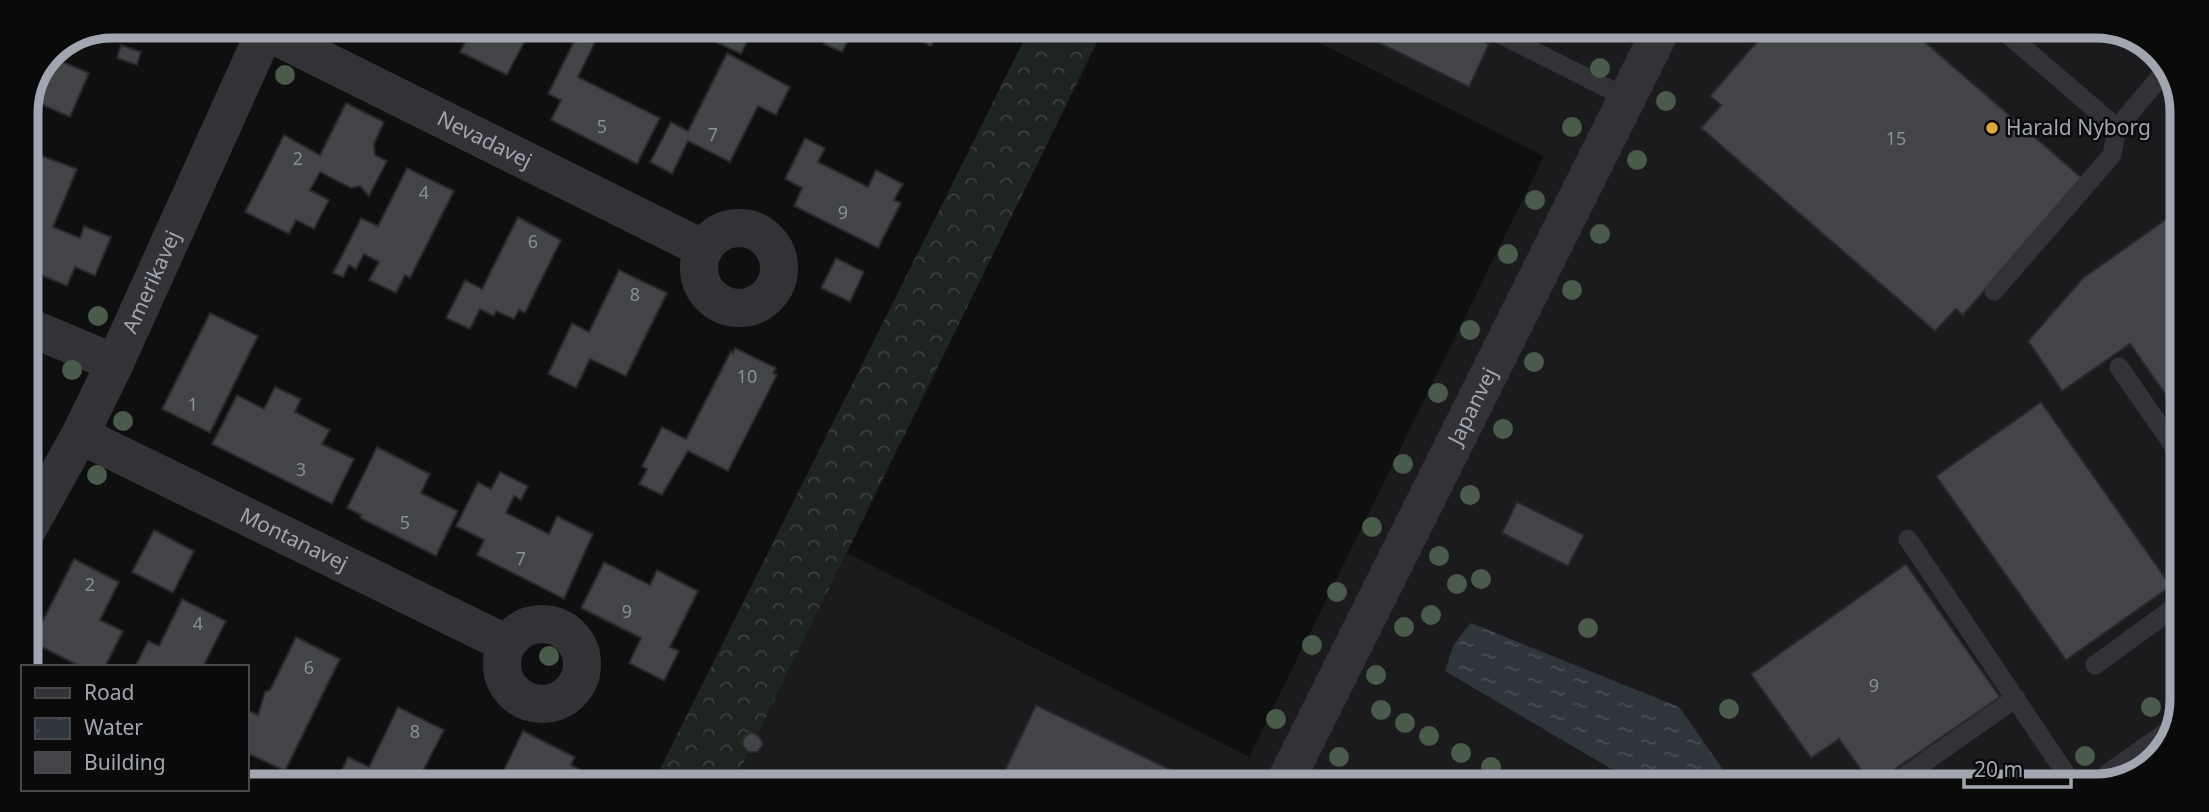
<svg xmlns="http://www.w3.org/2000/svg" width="2209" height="812" viewBox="0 0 2209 812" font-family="'Noto Sans',sans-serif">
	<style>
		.built { fill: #1b1b1d }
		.forest { fill: url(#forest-crowns) }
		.water { fill: url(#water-ripples) }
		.building { fill: #434448; stroke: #29292c; stroke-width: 2 }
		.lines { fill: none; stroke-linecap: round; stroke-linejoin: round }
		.service { stroke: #333337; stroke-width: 19 }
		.minor { stroke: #333337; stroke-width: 38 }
		.tree { fill: #4a5b4c }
		.poi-dot { fill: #dda93a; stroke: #0a0a0b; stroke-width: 2.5 }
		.labels { text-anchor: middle; stroke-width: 5; stroke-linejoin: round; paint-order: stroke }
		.number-label { font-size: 18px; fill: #8a8e96 }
		.poi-label { font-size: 21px; fill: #a2a6b0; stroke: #0a0a0b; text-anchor: start }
		.street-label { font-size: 21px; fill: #a2a6b0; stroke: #0a0a0b }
		.rim { fill: none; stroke: #a2a6b0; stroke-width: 9 }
	</style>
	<defs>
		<pattern id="forest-crowns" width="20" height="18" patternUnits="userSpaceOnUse" patternTransform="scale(1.75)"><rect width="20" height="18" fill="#1e241f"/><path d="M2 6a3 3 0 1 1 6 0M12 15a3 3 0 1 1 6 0" fill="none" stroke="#3c413d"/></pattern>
		<pattern id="water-ripples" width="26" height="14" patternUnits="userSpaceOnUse" patternTransform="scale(1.75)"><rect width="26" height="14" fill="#2e353b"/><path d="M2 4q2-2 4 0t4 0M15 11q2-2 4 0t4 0" fill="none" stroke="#494f55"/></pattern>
	</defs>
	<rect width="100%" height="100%" fill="#0f0f10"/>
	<!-- built -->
	<polygon class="built" points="1292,29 2124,31 2165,59 2183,106 2178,727 2149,768 2097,786 734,783 847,553 1249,757 1544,156"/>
	<!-- forest -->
	<polygon class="forest" points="1030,28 1104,28 734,783 653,783"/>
	<!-- water -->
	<polygon class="water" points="1471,623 1679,707 1734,785 1628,785 1620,774 1445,671 1454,644"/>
	<!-- building -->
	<g class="building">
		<polygon points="473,27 532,27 507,75 460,52"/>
		<polygon points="581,27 600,32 578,77 660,118 637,164 551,120 561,100 548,94"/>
		<polygon points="723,28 754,28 741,54 716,42"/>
		<polygon points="832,28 843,28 852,33 842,52 824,44"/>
		<polygon points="895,28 940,28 931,46"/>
		<polygon points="1371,29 1459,29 1489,44 1469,87 1367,37"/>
		<polygon points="1767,30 1911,30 2082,178 1963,315 1956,309 1935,331 1701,128 1721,105 1710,96"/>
		<polygon points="121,45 141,52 137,65 117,58"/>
		<polygon points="727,53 790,87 776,115 758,106 730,162 688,141 672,174 650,162 671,122 688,131"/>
		<polygon points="49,56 89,73 70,117 31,100"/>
		<polygon points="346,103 384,122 374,144 375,155 387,161 369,196 360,186 351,188 320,172 310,190 329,200 314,229 296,220 289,234 245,212 284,135 320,155"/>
		<polygon points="805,138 825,148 818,162 868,187 876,170 903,184 894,200 901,203 878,248 794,206 802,188 785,179"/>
		<polygon points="29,151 77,169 53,227 80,238 84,226 111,237 95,276 75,267 67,286 26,269 26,157"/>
		<polygon points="407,168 454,191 410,278 405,275 396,293 369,280 379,262 364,254 356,269 349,265 343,277 333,273 361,218 378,226"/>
		<polygon points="2182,208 2180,415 2130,344 2062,391 2028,341 2083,278"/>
		<polygon points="518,217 561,240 525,313 519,310 514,319 496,311 494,316 480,309 470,329 446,318 465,280 482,289"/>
		<polygon points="836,258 864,272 850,302 821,288"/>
		<polygon points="619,270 667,293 626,376 590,359 576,388 548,374 572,323 589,332"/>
		<polygon points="210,313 258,336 210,433 162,409"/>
		<polygon points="735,348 776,368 773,373 777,375 728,471 688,451 662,495 639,484 647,469 642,466 662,427 686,439 731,351 733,353"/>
		<polygon points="275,387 301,399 295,412 330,430 322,444 354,459 332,504 212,444 237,395 264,409"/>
		<polygon points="2041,402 2171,586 2066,660 1936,476"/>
		<polygon points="377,447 430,474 421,493 458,511 436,556 360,518 361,515 347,508"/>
		<polygon points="500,472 528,486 521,500 514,496 506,513 549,534 557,516 593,534 564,599 477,555 484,540 456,526 478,482 491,489"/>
		<polygon points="1517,502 1584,535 1568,566 1502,533"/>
		<polygon points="154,530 194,551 173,593 132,572"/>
		<polygon points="74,559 119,582 100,620 123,631 105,667 81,667 32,642"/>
		<polygon points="604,562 650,585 657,570 698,591 670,647 679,651 664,681 629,663 641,638 581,608"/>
		<polygon points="1906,564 2000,697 1872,785 1839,739 1811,758 1751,674"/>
		<polygon points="182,599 226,621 203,667 135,667 148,641 159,646"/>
		<polygon points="296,637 340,659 285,771 247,753 247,710 258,715 265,692 270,690"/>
		<polygon points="1036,705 1196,782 1195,784 999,783"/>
		<polygon points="398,707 444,730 422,773 434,782 336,782 348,757 369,767"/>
		<polygon points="523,731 575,757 571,765 592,776 589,782 498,782"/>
		<polygon points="751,732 759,736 763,744 758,752 748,752 742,745 744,737"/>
	</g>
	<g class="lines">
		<!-- service -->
		<g class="service">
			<polyline points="1490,29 1627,98"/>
			<polyline points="2003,30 2117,128 2168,68"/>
			<polyline points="1994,291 2112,155 2117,128"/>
			<polyline points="2119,367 2180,455"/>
			<polyline points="1908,539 2074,786"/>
			<polyline points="2095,665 2179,604"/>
			<polyline points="1892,785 2016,698"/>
		</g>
		<!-- minor -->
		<g class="minor">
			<path id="s1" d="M 265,31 L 704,249"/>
			<circle cx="739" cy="268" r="40"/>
			<polyline points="26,326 115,363"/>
			<path id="s2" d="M 80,435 L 507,644"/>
			<path id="s3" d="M 26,532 L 80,435 L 115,363 L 267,27"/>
			<circle cx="542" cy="664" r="40"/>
			<polyline points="2116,779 2167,743"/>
			<path id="s4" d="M 1284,784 L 1661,30"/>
		</g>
	</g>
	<!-- trees -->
	<g class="tree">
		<circle cx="1600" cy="68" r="10"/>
		<circle cx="285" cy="75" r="10"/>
		<circle cx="1666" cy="101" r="10"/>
		<circle cx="1572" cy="127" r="10"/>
		<circle cx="1637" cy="160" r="10"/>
		<circle cx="1535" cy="200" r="10"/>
		<circle cx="1600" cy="234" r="10"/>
		<circle cx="1508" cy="254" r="10"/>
		<circle cx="1572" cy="290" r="10"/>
		<circle cx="98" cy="316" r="10"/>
		<circle cx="1470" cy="330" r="10"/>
		<circle cx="1534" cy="362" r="10"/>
		<circle cx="72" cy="370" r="10"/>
		<circle cx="1438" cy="393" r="10"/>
		<circle cx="123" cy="421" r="10"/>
		<circle cx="1503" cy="429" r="10"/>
		<circle cx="1403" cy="464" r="10"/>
		<circle cx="97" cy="475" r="10"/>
		<circle cx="1470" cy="495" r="10"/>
		<circle cx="1372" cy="527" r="10"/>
		<circle cx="1439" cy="556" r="10"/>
		<circle cx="1481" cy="579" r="10"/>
		<circle cx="1457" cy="584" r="10"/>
		<circle cx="1337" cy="592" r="10"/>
		<circle cx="1431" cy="615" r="10"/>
		<circle cx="1404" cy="627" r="10"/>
		<circle cx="1588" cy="628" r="10"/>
		<circle cx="1312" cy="645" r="10"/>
		<circle cx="549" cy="656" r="10"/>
		<circle cx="1376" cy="675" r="10"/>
		<circle cx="2151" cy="707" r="10"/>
		<circle cx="1729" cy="709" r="10"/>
		<circle cx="1381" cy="710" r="10"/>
		<circle cx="1276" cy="719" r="10"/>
		<circle cx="1405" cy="723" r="10"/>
		<circle cx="1429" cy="736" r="10"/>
		<circle cx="1461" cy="753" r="10"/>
		<circle cx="2085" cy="756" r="10"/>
		<circle cx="1339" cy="757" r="10"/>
		<circle cx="1491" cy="767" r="10"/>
	</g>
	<!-- markers -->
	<circle class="poi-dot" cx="1992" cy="128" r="7"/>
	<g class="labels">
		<!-- number labels -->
		<g class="number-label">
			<text x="602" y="133">5</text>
			<text x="713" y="141">7</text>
			<text x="1896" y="145">15</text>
			<text x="298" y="165">2</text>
			<text x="424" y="199">4</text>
			<text x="843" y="219">9</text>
			<text x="533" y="248">6</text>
			<text x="635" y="301">8</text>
			<text x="747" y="383">10</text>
			<text x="193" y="411">1</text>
			<text x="301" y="476">3</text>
			<text x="405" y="529">5</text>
			<text x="521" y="565">7</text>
			<text x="90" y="591">2</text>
			<text x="627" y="618">9</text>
			<text x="198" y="630">4</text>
			<text x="309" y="674">6</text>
			<text x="1874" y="692">9</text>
			<text x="415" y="738">8</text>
		</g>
		<!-- poi labels -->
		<g class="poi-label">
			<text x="2006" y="135">Harald Nyborg</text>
		</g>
		<!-- street labels -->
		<g class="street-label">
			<text dy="7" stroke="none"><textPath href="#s1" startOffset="245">Nevadavej</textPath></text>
			<text dy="7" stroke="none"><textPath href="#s3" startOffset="280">Amerikavej</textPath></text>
			<text dy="7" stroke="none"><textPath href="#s4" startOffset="422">Japanvej</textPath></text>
			<text dy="7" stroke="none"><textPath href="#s2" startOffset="238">Montanavej</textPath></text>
		</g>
	</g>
	<!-- crop -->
	<path d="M0 0H2209V812H0ZM112 38H2096A74 74 0 0 1 2170 112V700A74 74 0 0 1 2096 774H112A74 74 0 0 1 38 700V112A74 74 0 0 1 112 38Z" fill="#0a0a0b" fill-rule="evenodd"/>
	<path class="rim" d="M112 38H2096A74 74 0 0 1 2170 112V700A74 74 0 0 1 2096 774H112A74 74 0 0 1 38 700V112A74 74 0 0 1 112 38Z"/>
	<!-- legend -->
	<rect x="21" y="665" width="228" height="126" fill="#0a0a0b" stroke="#47484d" stroke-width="2"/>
	<rect x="35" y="688" width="35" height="10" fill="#333337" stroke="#47484d" stroke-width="2"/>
	<text x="84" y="700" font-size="21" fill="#a2a6b0">Road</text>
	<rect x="35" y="718" width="35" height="21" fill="url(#water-ripples)" stroke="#47484d" stroke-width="2"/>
	<text x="84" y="735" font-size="21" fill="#a2a6b0">Water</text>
	<rect x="35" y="752" width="35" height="21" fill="#434448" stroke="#47484d" stroke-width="2"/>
	<text x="84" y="770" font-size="21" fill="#a2a6b0">Building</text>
	<!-- scale -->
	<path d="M1964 777v10h107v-10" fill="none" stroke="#a2a6b0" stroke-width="3.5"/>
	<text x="1974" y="777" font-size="21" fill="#a2a6b0" stroke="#0a0a0b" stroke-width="5" paint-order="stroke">20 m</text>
</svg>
